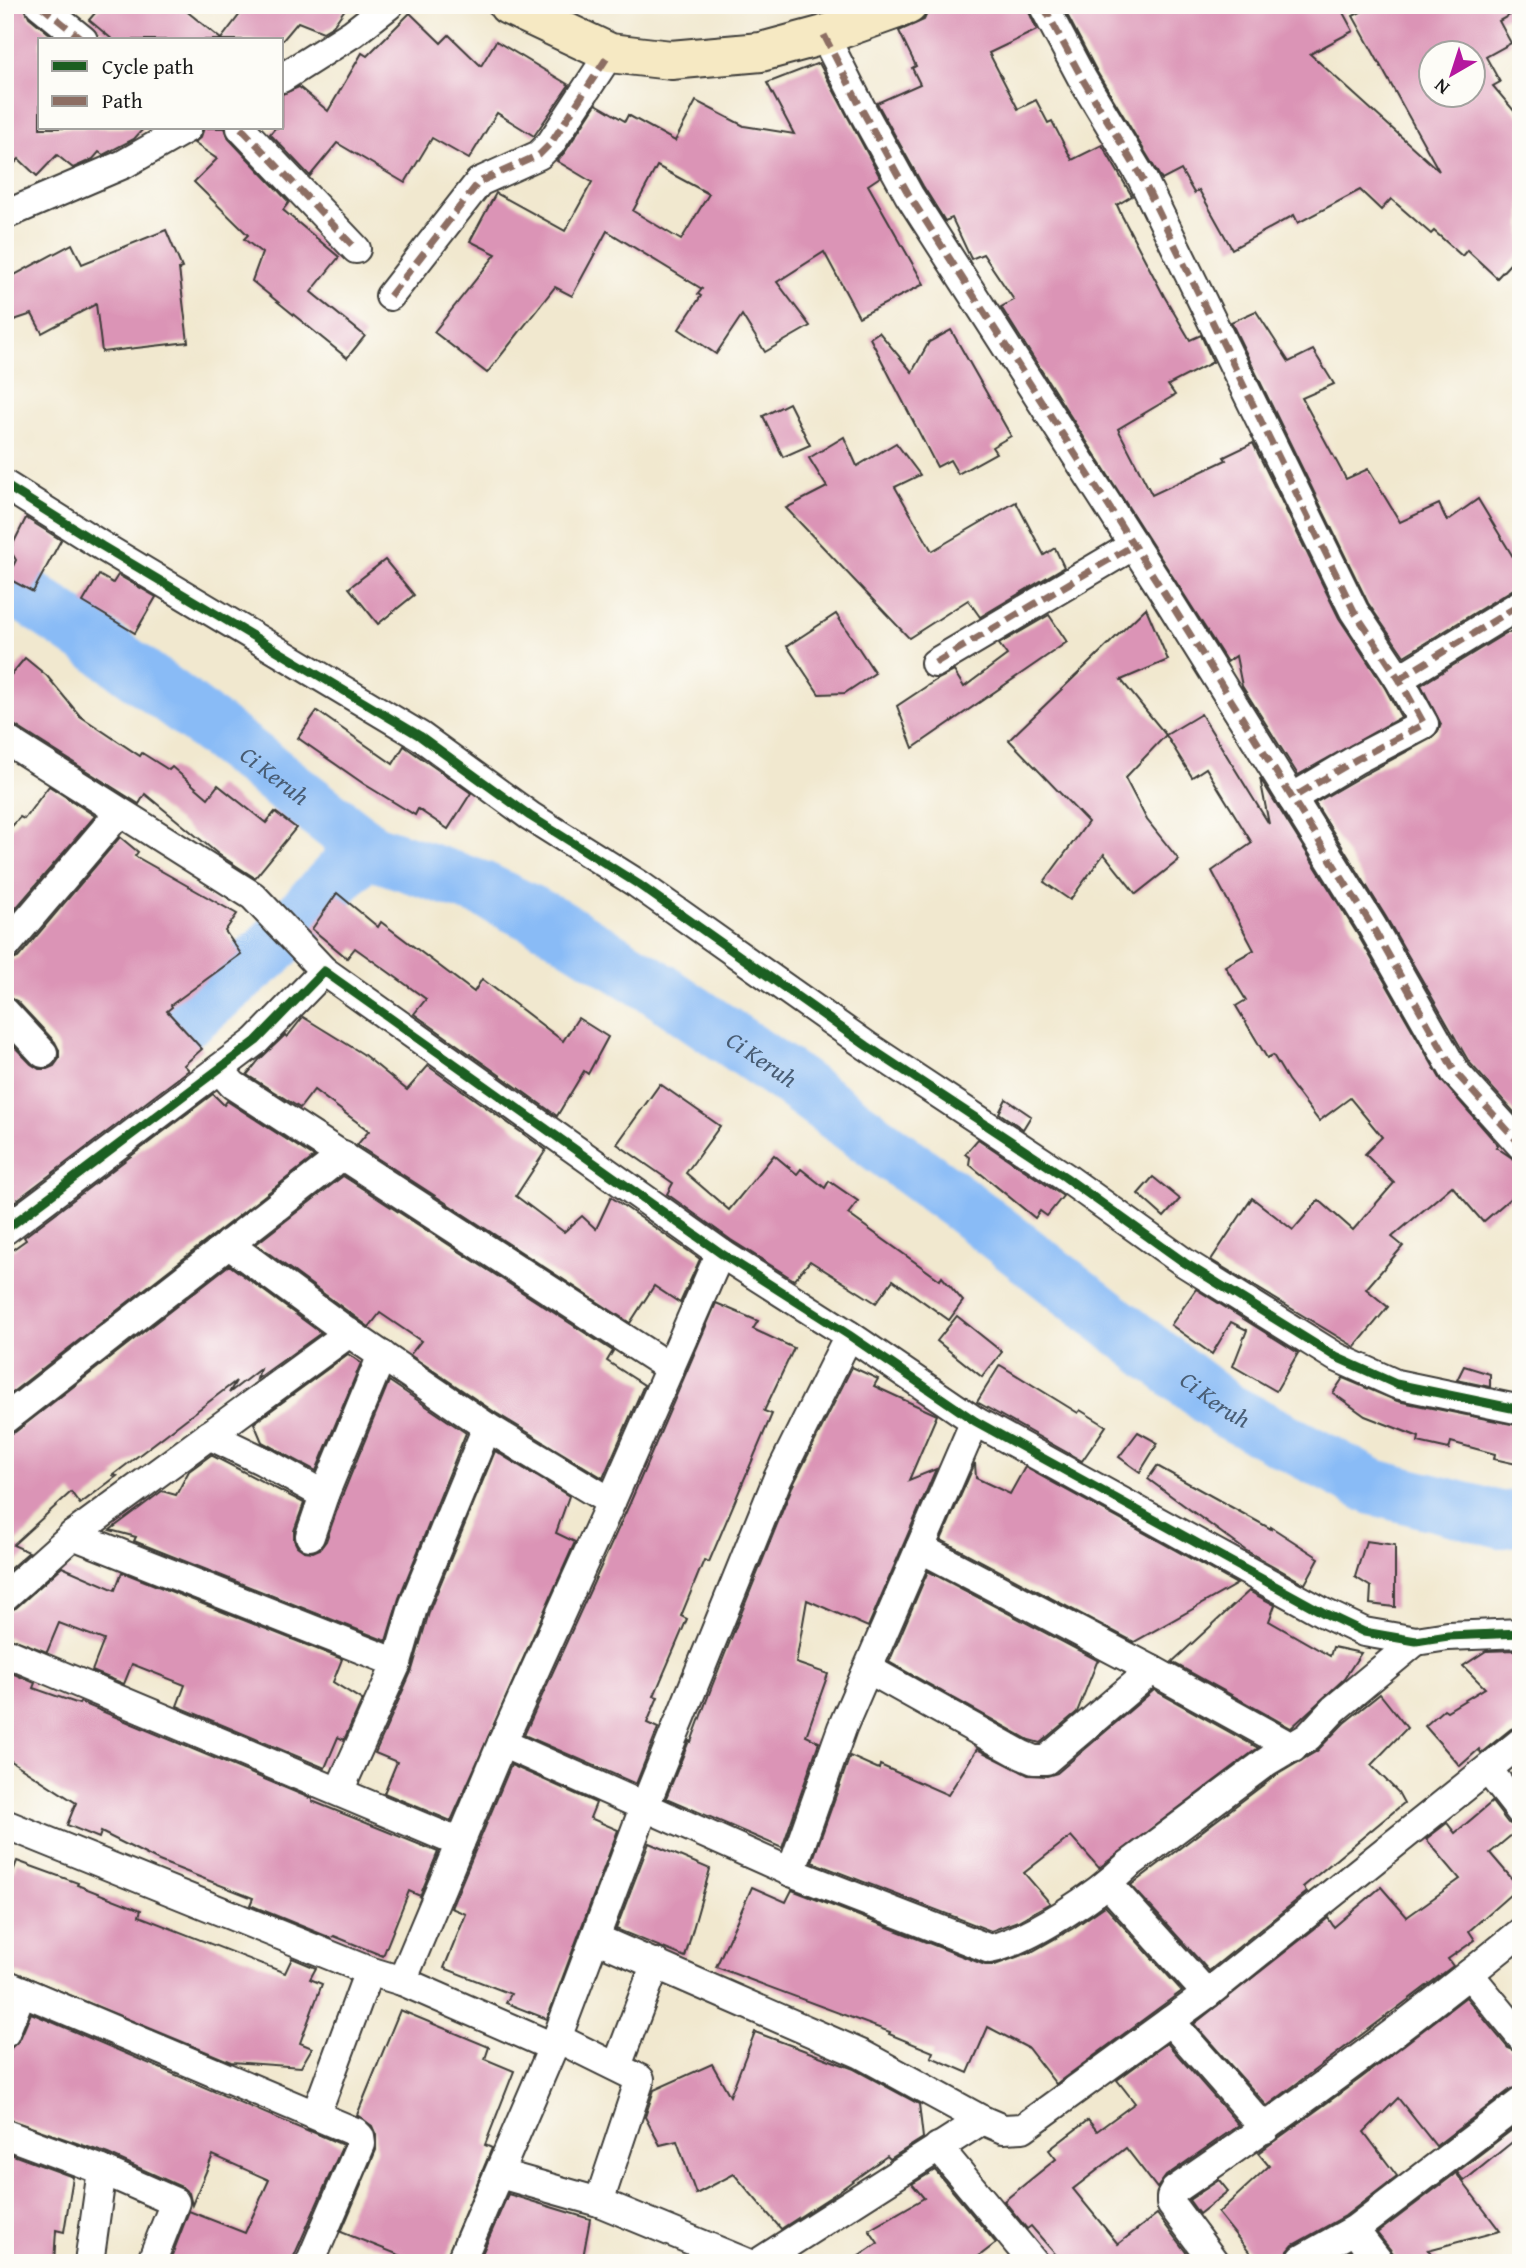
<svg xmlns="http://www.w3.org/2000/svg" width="1526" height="2268" viewBox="0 0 1526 2268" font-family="'Gentium Book Plus',serif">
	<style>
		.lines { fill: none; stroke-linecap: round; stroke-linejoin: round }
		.river { stroke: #89bbf6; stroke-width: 56 }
		.building { fill: #db94b6; fill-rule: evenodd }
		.street-casing { stroke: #3c3b37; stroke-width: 32 }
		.secondary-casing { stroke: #3c3b37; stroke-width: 42 }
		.street { stroke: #fff; stroke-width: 28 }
		.secondary { stroke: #f6e9c3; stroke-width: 38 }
		.quiet { stroke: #8d6e63; stroke-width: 7; stroke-dasharray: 14 7; stroke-linecap: butt }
		.cycleway-casing { stroke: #fdfcf7; stroke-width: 13 }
		.cycleway { stroke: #1b5e20; stroke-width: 9 }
		.labels { text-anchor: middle; stroke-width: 6; stroke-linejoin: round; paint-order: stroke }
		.water-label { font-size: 24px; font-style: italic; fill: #485c73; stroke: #fdfcf7 }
	</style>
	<rect width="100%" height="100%" fill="#fdfcf7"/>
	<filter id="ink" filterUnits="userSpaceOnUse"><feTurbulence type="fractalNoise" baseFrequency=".0143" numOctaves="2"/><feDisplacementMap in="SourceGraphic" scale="14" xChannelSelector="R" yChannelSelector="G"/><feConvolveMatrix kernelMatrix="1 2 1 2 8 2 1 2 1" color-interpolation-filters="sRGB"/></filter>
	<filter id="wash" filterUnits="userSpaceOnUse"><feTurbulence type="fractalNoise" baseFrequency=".00686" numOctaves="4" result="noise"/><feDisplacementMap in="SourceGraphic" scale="28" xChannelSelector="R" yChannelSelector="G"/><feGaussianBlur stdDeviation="1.57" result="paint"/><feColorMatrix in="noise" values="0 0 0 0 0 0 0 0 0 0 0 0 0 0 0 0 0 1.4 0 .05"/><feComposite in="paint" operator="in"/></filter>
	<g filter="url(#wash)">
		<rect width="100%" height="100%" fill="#f1e8cf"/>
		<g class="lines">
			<!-- river -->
			<g class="river">
				<path id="s1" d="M 5,582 C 129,661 245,753 361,843 L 364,849 L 482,889 L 551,923 L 654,986 L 790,1079 L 963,1206 L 1226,1410 L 1373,1487 L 1502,1520 L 1521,1517"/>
				<polyline points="117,1069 189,1018 269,951 364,849"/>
			</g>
		</g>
		<g id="blocks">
			<!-- building -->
			<g class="building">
				<polygon points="5,5 24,5 29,17 57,40 40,40 40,128 144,128 134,139 103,155 99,152 93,159 73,168 57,155 37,176 19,159 5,173"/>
				<polygon points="102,5 179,5 221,39 247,5 348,5 333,26 323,32 298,22 283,40 113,40 89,20"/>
				<polygon points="937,5 1026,5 1037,30 989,53 1018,109 1036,100 1048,123 1052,121 1072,160 1102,145 1132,196 1117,205 1122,216 1164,296 1190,340 1201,335 1213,362 1168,385 1175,395 1118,429 1152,495 1226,460 1224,457 1253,443 1339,618 1385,688 1401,717 1298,775 1242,686 1236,656 1227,662 1001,307 1014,300 983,254 971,259 952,218 945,221 923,186 877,103 920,84 912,68 916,66 899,31 924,20 929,9"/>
				<path d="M 1062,5 L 1339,5 L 1353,31 L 1310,54 L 1439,171 L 1353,16 L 1374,5 L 1521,5 L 1521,9 L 1499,21 L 1511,43 L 1486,57 L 1500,82 L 1493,86 L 1521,119 L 1521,252 L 1497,278 L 1467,250 L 1462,256 L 1434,231 L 1431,234 L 1391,199 L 1381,210 L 1360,190 L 1298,223 L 1294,215 L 1232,249 L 1199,190 L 1194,193 L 1181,170 L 1162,180 L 1097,72 ZM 1432,52 L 1474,52 L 1474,94 L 1432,94 Z"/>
				<polygon points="410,13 441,43 449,35 481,66 496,41 569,85 534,136 497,113 469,159 432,138 405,183 337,143 310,176 270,134 275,128 282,128 282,94 299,87 328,111 362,53 367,56"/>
				<path d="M 819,63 L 880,177 L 868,185 L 924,284 L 859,317 L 824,252 L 777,282 L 810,326 L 765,352 L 742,315 L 716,354 L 679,329 L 701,296 L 698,294 L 702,289 L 607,231 L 572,296 L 555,287 L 487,373 L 434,332 L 496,254 L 470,241 L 496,193 L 565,231 L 592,182 L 557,161 L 565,152 L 596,104 L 625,121 L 628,115 L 675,141 L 696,101 L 744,126 L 794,134 L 767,83 ZM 657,166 L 709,194 L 681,240 L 633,211 Z"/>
				<polygon points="204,128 225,128 229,139 289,202 283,210 339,257 311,292 365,336 347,358 252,281 262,253 244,239 248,235 194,182 217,159 194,143 201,137"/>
				<polygon points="166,230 182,268 179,269 188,342 102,352 96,304 42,333 32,314 5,323 5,280 72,244 82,264"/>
				<polygon points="1256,311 1289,362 1313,350 1334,384 1302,398 1346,479 1368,469 1400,522 1439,504 1447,521 1478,499 1521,570 1521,587 1512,590 1404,656 1368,603 1231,322"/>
				<polygon points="951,330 1011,436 992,447 996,453 958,474 950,460 937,467 870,338 879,332 912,372 929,342"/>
				<polygon points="789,403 810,445 783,457 763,416"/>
				<polygon points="844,437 857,466 896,443 920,475 895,487 932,551 1016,502 1044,555 1055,548 1064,567 980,617 968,600 909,638 786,508 827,487 809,458"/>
				<polygon points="26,518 61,540 33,592 7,578 16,560 10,550"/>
				<polygon points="385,560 414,595 378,624 349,588"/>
				<polygon points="99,575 113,583 118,575 156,597 135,633 83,602"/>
				<polygon points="1146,608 1168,660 1121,680 1166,735 1125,778 1147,820 1179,860 1136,894 1104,854 1070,900 1044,882 1088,822 1009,740"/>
				<polygon points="836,614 875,673 845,693 819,694 787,646"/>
				<polygon points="1049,615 1067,642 913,748 897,706 936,680 954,671 964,687 1007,655 999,644"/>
				<polygon points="1521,632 1521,1120 1469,1062 1386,917 1315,803 1365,774 1432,738 1438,732 1441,724 1421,685 1506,633"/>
				<polygon points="25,658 47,676 80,716 140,756 142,753 169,770 172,767 208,798 218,785 266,823 275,812 296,828 255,878 218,854 145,794 139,804 14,725 5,722 5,682"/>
				<polygon points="317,711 393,764 404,746 471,793 448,829 418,809 415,815 364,784 298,738"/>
				<polygon points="1201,714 1269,824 1260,778 1358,935 1441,1080 1498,1145 1496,1147 1521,1164 1521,1189 1483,1222 1452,1186 1392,1237 1403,1246 1366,1289 1388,1307 1355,1347 1211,1260 1252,1198 1293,1230 1319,1200 1353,1230 1394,1183 1365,1154 1382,1137 1350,1098 1319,1121 1288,1080 1273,1055 1267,1058 1236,1006 1246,1000 1225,966 1254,950 1212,871 1252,843 1206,768 1192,777 1166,735"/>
				<polygon points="49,786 95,816 5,921 5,834 20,817 24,819"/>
				<polygon points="120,837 138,852 135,856 237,914 225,931 241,954 171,1005 172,1007 167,1011 202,1049 184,1065 189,1070 5,1209 5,1037 31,1064 39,1069 47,1069 54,1066 59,1059 59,1050 55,1042 17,1001 5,996 5,963 18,958"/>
				<polygon points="337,893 378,927 381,922 474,992 482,979 563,1041 578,1018 608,1037 588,1074 584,1071 557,1116 414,1014 426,999 355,948 347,958 312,929"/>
				<polygon points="303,1017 363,1054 407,1090 428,1066 546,1150 516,1196 564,1232 582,1216 596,1229 611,1197 700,1259 680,1303 654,1286 630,1323 357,1145 369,1131 314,1090 300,1108 247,1075 259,1060 285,1035 287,1037"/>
				<polygon points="660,1084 720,1126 686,1173 729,1210 774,1155 797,1174 801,1169 825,1188 829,1181 858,1201 848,1214 940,1280 942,1277 963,1301 949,1320 893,1280 876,1303 810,1261 794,1280 731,1240 667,1194 673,1183 617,1144"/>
				<polygon points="213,1094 224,1105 227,1101 314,1157 5,1398 5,1255 26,1240 24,1237"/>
				<polygon points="1006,1099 1031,1116 1023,1129 999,1113"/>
				<polygon points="978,1139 1063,1196 1047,1216 1040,1211 1035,1218 969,1164 970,1158 965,1154"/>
				<polygon points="343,1176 613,1351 607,1361 644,1385 603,1478 496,1413 410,1355 421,1341 380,1313 369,1327 256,1244"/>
				<polygon points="1153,1177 1180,1199 1164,1217 1138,1194"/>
				<polygon points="229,1265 321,1333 257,1379 260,1369 229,1393 236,1381 113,1475 117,1476 80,1504 71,1492 13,1545 29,1552 5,1573 5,1435 15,1432"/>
				<polygon points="1196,1289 1298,1353 1276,1391 1233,1366 1247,1330 1231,1322 1212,1354 1171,1325"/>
				<polygon points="716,1303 758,1321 753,1329 794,1348 764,1411 772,1414 709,1562 704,1560 681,1616 687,1619 654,1696 658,1697 647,1723 658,1728 636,1784 524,1735 630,1503"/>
				<polygon points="957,1316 1002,1352 982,1377 937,1341"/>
				<polygon points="348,1354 361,1363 316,1471 262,1442 254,1423"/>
				<polygon points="1000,1365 1078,1413 1080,1410 1106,1426 1082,1461 977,1402"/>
				<polygon points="1464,1366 1490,1374 1490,1387 1457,1380"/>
				<polygon points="852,1367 878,1379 874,1386 937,1415 909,1480 936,1469 868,1627 807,1600 796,1663 828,1674 806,1736 819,1742 782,1848 666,1798 689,1741 691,1742 712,1686 792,1487"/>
				<polygon points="1343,1378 1397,1401 1521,1426 1521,1465 1494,1459 1495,1454 1451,1442 1449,1449 1418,1442 1419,1437 1365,1416 1333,1393"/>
				<polygon points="389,1381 466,1433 399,1598 386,1641 134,1541 136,1537 110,1530 162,1491 176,1495 189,1471 211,1455 304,1503 294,1531 294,1540 297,1546 304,1551 313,1552 320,1549 326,1541 340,1501"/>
				<polygon points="1138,1432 1158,1443 1140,1472 1119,1457"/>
				<polygon points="495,1451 569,1496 556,1533 575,1542 451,1821 384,1793 397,1762 375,1753 412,1670 430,1609"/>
				<polygon points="975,1463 976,1478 1010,1494 1025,1467 1237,1584 1134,1642 941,1540"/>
				<polygon points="1157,1466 1271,1529 1271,1527 1319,1558 1305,1584 1245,1550 1148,1479"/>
				<polygon points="1366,1541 1395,1545 1395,1607 1370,1604 1371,1587 1355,1577"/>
				<polygon points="62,1567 115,1590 122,1572 342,1659 333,1682 362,1700 344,1740 338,1737 325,1768 177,1706 185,1685 132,1664 124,1684 92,1671 104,1640 59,1623 47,1652 5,1636 5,1612 16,1608"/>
				<polygon points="928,1571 1099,1661 1097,1662 1077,1712 1040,1743 1029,1740 889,1662"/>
				<polygon points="1249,1591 1275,1605 1269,1621 1330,1656 1333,1647 1361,1653 1344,1679 1291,1728 1172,1662"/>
				<polygon points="1515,1650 1521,1657 1521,1726 1511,1729 1481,1753 1479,1749 1460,1766 1425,1726 1444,1709 1447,1711 1485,1688 1463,1666 1486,1651"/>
				<polygon points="7,1671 35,1683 33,1688 79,1704 80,1702 312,1799 312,1801 438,1852 420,1896 409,1891 383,1956 334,1936 331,1938 250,1905 253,1898 159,1861 101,1832 99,1838 67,1825 76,1803 5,1757 5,1676"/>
				<polygon points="1154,1690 1258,1748 1099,1868 1071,1836 1024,1873 1050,1903 1018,1921 991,1931 812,1862 850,1756 879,1769 880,1765 948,1795 977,1749 1028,1775 1047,1776 1057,1773"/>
				<polygon points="1380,1694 1407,1728 1371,1765 1398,1792 1404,1803 1303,1887 1307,1892 1209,1971 1131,1885 1275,1776 1317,1751 1344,1723"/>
				<polygon points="511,1765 596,1803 590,1818 618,1830 547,2019 506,2003 511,1994 444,1968 466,1914 451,1908"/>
				<polygon points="1492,1802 1508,1823 1520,1828 1490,1853 1519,1887 1469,1931 1475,1940 1448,1959 1453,1966 1267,2106 1194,2024 1328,1918 1334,1927 1381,1887 1407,1917 1460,1879 1426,1839 1447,1823 1455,1833"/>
				<polygon points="649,1843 710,1869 685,1957 616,1929"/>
				<polygon points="17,1861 78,1883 77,1885 141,1910 139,1916 285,1973 292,1958 316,1968 310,1979 322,1984 300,2043 312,2048 301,2067 231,2062 5,1968 5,1894"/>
				<polygon points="752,1887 786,1902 792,1890 985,1965 995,1965 1033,1951 1072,1929 1105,1906 1182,1991 1056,2084 1028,2048 988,2027 968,2073 931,2057 933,2052 889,2034 890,2032 716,1967"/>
				<polygon points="1466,1997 1508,2048 1521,2053 1521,2086 1511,2089 1436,2146 1398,2098 1364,2132 1397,2176 1345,2216 1293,2245 1288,2251 1286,2263 1258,2263 1218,2213 1269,2166 1258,2153 1361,2078"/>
				<polygon points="400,2010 489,2047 485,2059 514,2071 485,2145 492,2148 444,2263 399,2263 402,2256 341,2232 376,2150 376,2135 372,2126 357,2115"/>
				<polygon points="31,2013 309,2132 308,2130 343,2145 291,2263 169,2263 189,2211 245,2233 269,2180 213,2155 192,2205 189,2193 182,2187 108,2154 5,2118 5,2061 11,2048 20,2039"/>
				<polygon points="755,2032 854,2069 919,2104 923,2138 890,2159 887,2156 835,2194 781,2229 734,2174 696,2194 677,2141 660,2145 645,2117 654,2090 712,2064 730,2096"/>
				<polygon points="1167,2043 1239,2125 1166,2176 1157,2188 1126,2148 1073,2189 1118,2244 1157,2214 1194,2263 1063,2263 1031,2226 1027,2229 1004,2201 1056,2159 1049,2150 1088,2120 1097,2131 1135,2103 1117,2080"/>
				<polygon points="1521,2123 1521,2135 1464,2181 1457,2172"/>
				<polygon points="5,2152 73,2177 64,2232 56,2230 54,2263 5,2263"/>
				<polygon points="935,2170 996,2243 970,2263 849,2263 878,2243 869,2230 924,2198 912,2184"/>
				<polygon points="1456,2173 1500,2231 1428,2250 1442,2263 1396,2263 1393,2253 1377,2233"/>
				<polygon points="1219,2180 1228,2191 1199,2214 1189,2200"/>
				<polygon points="508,2194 590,2219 582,2263 478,2263"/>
				<polygon points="1350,2251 1359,2263 1329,2263"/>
			</g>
		</g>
	</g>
	<g filter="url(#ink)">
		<use href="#blocks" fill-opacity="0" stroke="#3c3b37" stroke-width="2"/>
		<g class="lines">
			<defs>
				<g id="street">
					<polyline points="40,5 83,40"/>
					<polyline points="1043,5 1083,80 1142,178 1354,611 1399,679 1424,724 1357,759 1292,798"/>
					<polyline points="824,35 862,110 909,195 1163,591 1372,926 1455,1072 1521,1145"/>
					<polyline points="282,78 353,33 389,5"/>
					<polyline points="241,128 356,249"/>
					<polyline points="5,215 124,164 187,128"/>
					<polyline points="390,296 479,182 539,155 551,143 610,53"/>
					<polyline points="5,485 102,546 420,736 530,816 638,884 867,1046 1065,1177 1185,1263 1336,1357 1396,1384 1521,1410"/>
					<polyline points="935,663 1134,545"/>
					<polyline points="1399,679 1521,604"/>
					<polyline points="5,739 253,896 324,971"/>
					<polyline points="5,947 119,813"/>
					<polyline points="5,1012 43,1053"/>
					<polyline points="219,1069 233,1085 670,1368"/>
					<polyline points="5,1230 256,1041 324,971 722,1254 849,1335 975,1421 1324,1613 1364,1632 1416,1641 1448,1636 1521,1633"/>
					<polyline points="228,1244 349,1333 487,1427 611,1502"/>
					<polyline points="5,1419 343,1155"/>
					<polyline points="209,1435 263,1461 324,1495"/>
					<polyline points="73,1535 397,1663"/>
					<polyline points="310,1536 324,1495 382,1355"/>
					<polyline points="920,1548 1152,1670 1293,1748"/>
					<polyline points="5,1596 73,1535 349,1333"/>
					<polyline points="5,1652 460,1843"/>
					<polyline points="868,1669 1022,1755 1034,1760 1046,1760 1152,1670"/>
					<path d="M 502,1743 L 791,1872 L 990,1949 C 1032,1939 1097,1895 1128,1865 L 1266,1762 L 1308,1737 L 1334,1709 L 1416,1641"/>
					<polyline points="1488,1770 1521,1812"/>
					<polyline points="339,1791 397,1663 414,1604 487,1427"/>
					<polyline points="5,1824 369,1971 402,1981 553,2047"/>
					<polyline points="791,1872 842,1728 975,1421"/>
					<polyline points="1108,1884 1207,1994"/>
					<polyline points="595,1938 861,2054 982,2120 1003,2129 1023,2128 1207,1994 1521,1742"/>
					<polyline points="1469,1974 1521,2037"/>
					<polyline points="402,1981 502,1743 611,1502 714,1267 722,1254"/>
					<polyline points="5,1984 355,2132 360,2137 361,2144 310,2263"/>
					<polyline points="1170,2021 1265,2129"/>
					<polyline points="5,2033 22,1991"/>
					<polyline points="557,2038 640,2079 599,2202"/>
					<polyline points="617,2066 656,1963"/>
					<polyline points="316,2114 369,1971"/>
					<polyline points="5,2134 102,2170 89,2263"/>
					<polyline points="938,2147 1034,2263"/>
					<polyline points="102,2170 175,2202 151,2263"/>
					<polyline points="500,2174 599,2202 747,2263"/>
					<polyline points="1354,2230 1380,2263"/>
					<polyline points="460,2263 557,2038 644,1808 777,1480 849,1335"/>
					<polyline points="758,2263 982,2120"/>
					<path d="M 1215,2263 L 1171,2204 L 1171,2197 L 1175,2190 C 1294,2109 1410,2023 1521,1932"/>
					<polyline points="1304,2263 1302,2259 1354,2230 1521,2102"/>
				</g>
				<polyline id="secondary" points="508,5 610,53 671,60 761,52 824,35 908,5"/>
			</defs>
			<!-- street casing -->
			<use href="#street" class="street-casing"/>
			<!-- secondary casing -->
			<use href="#secondary" class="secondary-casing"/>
			<!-- street -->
			<use href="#street" class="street"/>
			<!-- secondary -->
			<use href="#secondary" class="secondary"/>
			<!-- quiet -->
			<g class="quiet">
				<polyline points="40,5 83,40"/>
				<polyline points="1043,5 1083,80 1142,178 1354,611 1399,679 1424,724 1357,759 1292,798"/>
				<polyline points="824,35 862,110 909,195 1163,591 1372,926 1455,1072 1521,1145"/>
				<polyline points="241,128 356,249"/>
				<polyline points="390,296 479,182 539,155 551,143 610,53"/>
				<polyline points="935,663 1134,545"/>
				<polyline points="1399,679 1521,604"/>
			</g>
			<defs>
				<g id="cycleway">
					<polyline points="5,485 102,546 420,736 530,816 638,884 867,1046 1065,1177 1185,1263 1336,1357 1396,1384 1521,1410"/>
					<polyline points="5,1230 256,1041 324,971 722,1254 849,1335 975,1421 1324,1613 1364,1632 1416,1641 1448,1636 1521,1633"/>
				</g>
			</defs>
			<!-- cycleway casing -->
			<use href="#cycleway" class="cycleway-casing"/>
			<!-- cycleway -->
			<use href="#cycleway" class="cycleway"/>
		</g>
	</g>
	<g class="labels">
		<!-- water labels -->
		<g class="water-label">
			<text dy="8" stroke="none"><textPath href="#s1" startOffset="332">Ci Keruh</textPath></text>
			<text dy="8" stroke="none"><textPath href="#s1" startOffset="901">Ci Keruh</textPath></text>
			<text dy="8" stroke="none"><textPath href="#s1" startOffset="1468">Ci Keruh</textPath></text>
		</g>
	</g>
	<!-- margin -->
	<rect width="1526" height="2268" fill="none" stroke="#fdfcf7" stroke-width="28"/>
	<!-- legend -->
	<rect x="38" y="38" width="245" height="91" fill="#fdfcf7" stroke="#a3a29f" stroke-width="2"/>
	<rect x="52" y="61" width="35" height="10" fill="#1b5e20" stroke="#a3a29f" stroke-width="2"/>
	<text x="102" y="74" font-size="21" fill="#1c1c1c">Cycle path</text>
	<rect x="52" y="96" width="35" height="10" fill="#8d6e63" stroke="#a3a29f" stroke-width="2"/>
	<text x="102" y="108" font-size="21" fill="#1c1c1c">Path</text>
	<!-- north arrow -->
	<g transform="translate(1452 74) rotate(219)"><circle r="33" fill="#fdfcf7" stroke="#a3a29f" stroke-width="2"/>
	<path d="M0-5L12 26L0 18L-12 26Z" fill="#b5179e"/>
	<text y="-10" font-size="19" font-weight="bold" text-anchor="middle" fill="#1c1c1c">N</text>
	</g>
</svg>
